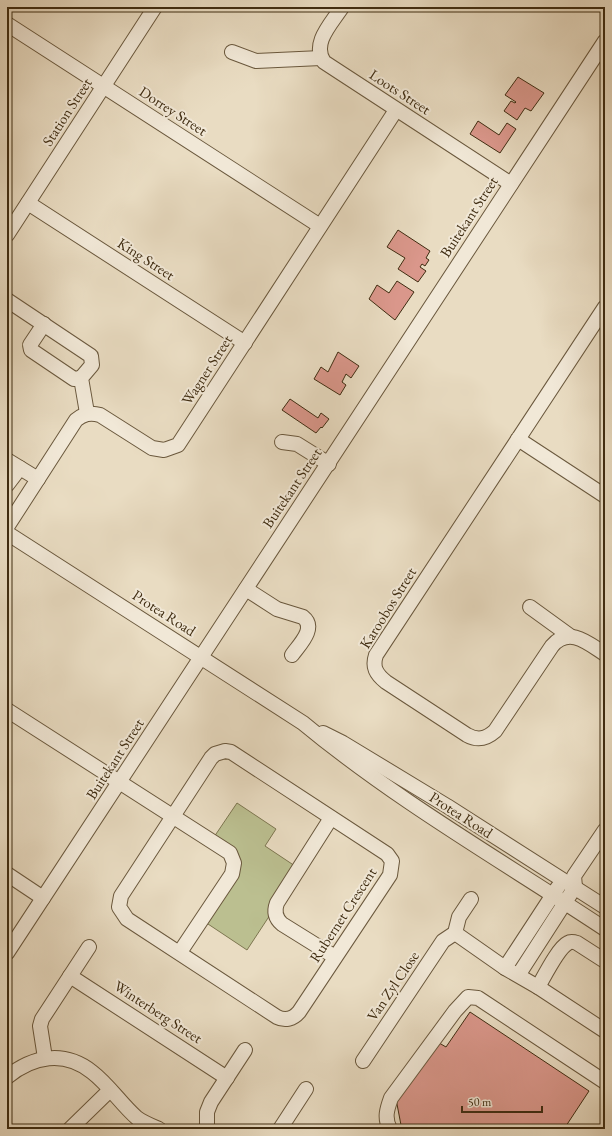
<svg xmlns="http://www.w3.org/2000/svg" width="612" height="1136" viewBox="0 0 612 1136" font-family="'EB Garamond',serif">
	<style>
		.green { fill: #bbbf90; stroke: #7d7650 }
		.building { fill: #da978b; stroke: #3f2c11 }
		.lines { fill: none; stroke-linecap: round; stroke-linejoin: round }
		.minor-casing { stroke: #6a583d; stroke-width: 16 }
		.minor { stroke: #f1e8d7; stroke-width: 14 }
		.labels { text-anchor: middle; stroke-width: 4; stroke-linejoin: round; paint-order: stroke }
		.street-label { font-size: 15px; fill: #3f2c11; stroke: #f1e8d7 }
	</style>
	<rect width="100%" height="100%" fill="#e9dcc2"/>
	<filter id="stains"><feTurbulence type="fractalNoise" baseFrequency=".005" numOctaves="4"/><feColorMatrix values="0 0 0 0 .2 0 0 0 0 .09 0 0 0 0 .02 0 0 0 .5 -.17"/></filter>
	<radialGradient id="worn" r=".72"><stop offset=".6" stop-color="#630" stop-opacity="0"/><stop offset="1" stop-color="#630" stop-opacity=".3"/></radialGradient>
	<!-- green -->
	<polygon class="green" points="237,803 276,829 265,846 295,866 270,915 247,950 205,922 236,875 214,837"/>
	<!-- building -->
	<g class="building">
		<polygon points="518,77 544,93 531,111 525,108 517,120 504,111 511,101 515,103 516,102 505,95"/>
		<polygon points="478,121 499,135 507,123 516,129 500,153 470,134"/>
		<polygon points="398,230 430,251 426,258 429,260 425,266 422,264 420,267 426,271 418,282 398,269 405,258 387,247"/>
		<polygon points="397,281 414,292 395,320 369,299 377,285 389,293"/>
		<polygon points="338,352 359,366 351,378 346,374 342,382 346,385 340,395 314,379 321,367 328,372"/>
		<polygon points="290,399 318,418 321,413 329,419 322,428 321,427 316,433 282,410"/>
		<polygon points="470,1012 589,1091 564,1129 408,1129 401,1125 396,1099 434,1040 446,1047"/>
	</g>
	<g class="lines">
		<defs>
			<g id="minor">
				<path d="M 342,7 C 332,23 311,43 324,62 L 511,184"/>
				<polyline points="7,24 320,226"/>
				<polyline points="232,52 256,61 321,58"/>
				<polyline points="28,203 245,343"/>
				<polyline points="7,235 155,7"/>
				<polyline points="7,300 91,356 92,365 81,378 87,413"/>
				<path d="M 605,307 L 376,655 C 372,667 376,674 386,682 L 467,735 C 478,741 486,739 495,731 L 552,646 C 569,626 588,643 605,654"/>
				<polyline points="44,324 30,345 31,350 74,379 81,378"/>
				<polyline points="518,439 605,496"/>
				<polyline points="282,442 297,444 329,464"/>
				<polyline points="7,460 38,479"/>
				<polyline points="7,485 20,468"/>
				<path d="M 7,527 L 76,420 C 83,414 90,412 100,415 L 152,448 L 164,450 L 178,445 L 396,110"/>
				<path d="M 7,533 L 303,723 C 397,801 504,862 605,929"/>
				<path d="M 246,589 L 277,609 L 303,617 C 317,628 299,645 292,655"/>
				<polyline points="530,607 570,636"/>
				<polyline points="7,710 230,853 234,863 232,874 180,952"/>
				<polyline points="323,733 343,743 447,806 605,907"/>
				<path d="M 225,751 L 231,752 L 387,854 L 392,861 L 390,875 L 299,1012 C 293,1019 285,1021 277,1017 L 127,919 L 119,907 L 121,896 L 211,758 L 215,754 Z"/>
				<path d="M 331,818 L 277,903 C 274,911 275,918 282,924 L 335,957"/>
				<polyline points="7,874 43,898"/>
				<path d="M 455,933 L 505,968 L 538,987 C 544,977 558,948 568,943 C 571,941 574,942 577,943 L 605,961"/>
				<polyline points="7,953 605,41"/>
				<polyline points="505,968 558,887"/>
				<polyline points="519,974 575,887 574,876 605,830"/>
				<polyline points="70,976 227,1078"/>
				<polyline points="538,987 605,1031"/>
				<polyline points="45,1058 40,1026 42,1019 89,947"/>
				<polyline points="363,1061 443,941 455,933 459,917 471,899"/>
				<path d="M 7,1077 C 33,1056 64,1050 92,1072 C 109,1085 121,1104 137,1118 C 144,1123 152,1126 159,1129"/>
				<polyline points="70,1129 110,1090"/>
				<polyline points="207,1129 207,1112 211,1102 245,1050"/>
				<polyline points="280,1129 306,1089"/>
				<path d="M 390,1129 C 384,1118 387,1109 391,1098 L 455,1011 L 468,997 L 478,998 L 605,1082"/>
			</g>
		</defs>
		<!-- minor casing -->
		<use href="#minor" class="minor-casing"/>
		<!-- minor -->
		<use href="#minor" class="minor"/>
	</g>
	<g class="labels">
		<!-- street labels -->
		<g class="street-label">
			<text transform="translate(400 92) rotate(33)" y="5">Loots Street</text>
			<text transform="translate(173 111) rotate(33)" y="5">Dorrey Street</text>
			<text transform="translate(67 112) rotate(-57)" y="5">Station Street</text>
			<text transform="translate(469 217) rotate(-57)" y="5">Buitekant Street</text>
			<text transform="translate(146 259) rotate(33)" y="5">King Street</text>
			<text transform="translate(207 370) rotate(-57)" y="5">Wagner Street</text>
			<text transform="translate(292 488) rotate(-56)" y="5">Buitekant Street</text>
			<text transform="translate(388 608) rotate(-58)" y="5">Karoobos Street</text>
			<text transform="translate(164 613) rotate(33)" y="5">Protea Road</text>
			<text transform="translate(115 759) rotate(-57)" y="5">Buitekant Street</text>
			<text transform="translate(461 815) rotate(33)" y="5">Protea Road</text>
			<text transform="translate(343 915) rotate(-57)" y="5">Rubernet Crescent</text>
			<text transform="translate(393 986) rotate(-56)" y="5">Van Zyl Close</text>
			<text transform="translate(158 1012) rotate(33)" y="5">Winterberg Street</text>
		</g>
	</g>
	<!-- margin -->
	<rect width="612" height="1136" fill="none" stroke="#e9dcc2" stroke-width="24"/>
	<rect x="8" y="8" width="596" height="1120" fill="none" stroke="#3f2c11" stroke-width="2"/>
	<rect x="12" y="12" width="588" height="1112" fill="none" stroke="#3f2c11"/>
	<!-- scale -->
	<path d="M462 1106v6h80v-6" fill="none" stroke="#3f2c11" stroke-width="2"/>
	<text x="468" y="1106" font-size="12" fill="#3f2c11" stroke="#f1e8d7" stroke-width="3" paint-order="stroke">50 m</text>
	<rect width="100%" height="100%" filter="url(#stains)"/>
	<rect width="100%" height="100%" fill="url(#worn)"/>
</svg>
